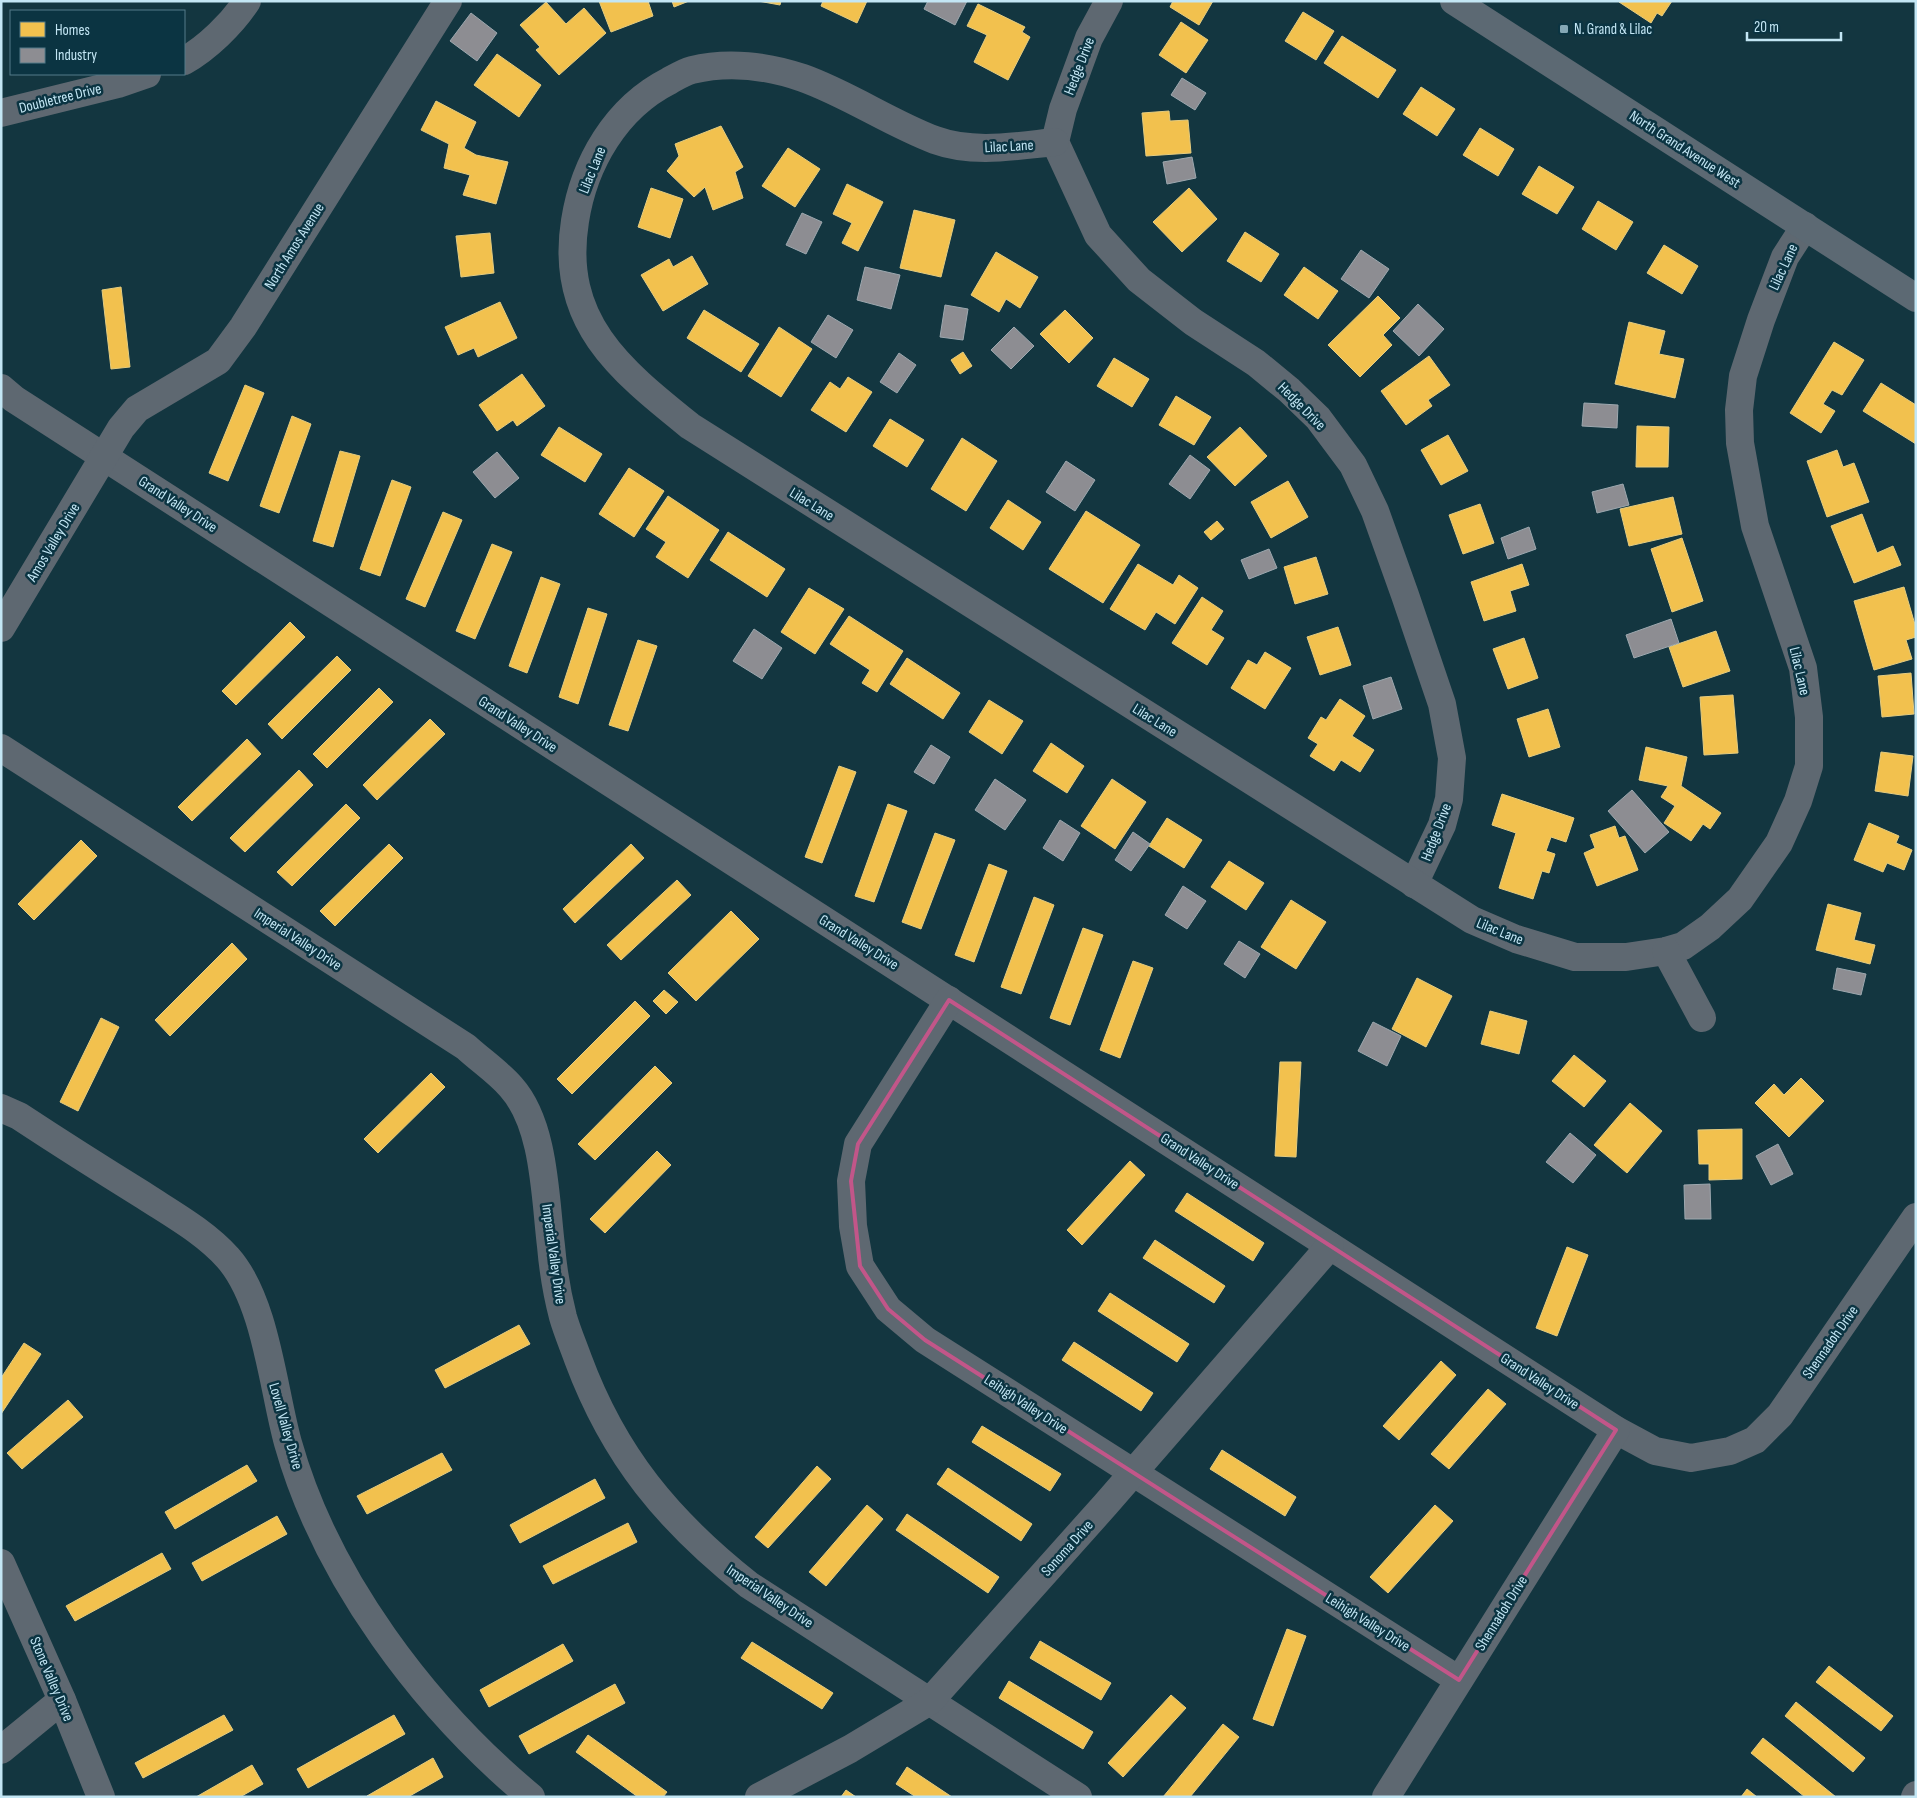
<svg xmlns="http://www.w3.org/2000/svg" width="1917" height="1798" viewBox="0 0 1917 1798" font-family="'Sofia Sans Condensed',sans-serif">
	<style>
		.homes { fill: #f2c14e; stroke: #e4cc80 }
		.industry { fill: #8d8d92; stroke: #9da8af }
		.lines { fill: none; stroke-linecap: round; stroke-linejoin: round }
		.street { stroke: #5e6871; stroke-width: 28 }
		.secondary { stroke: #5c6973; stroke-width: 28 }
		.marked { fill: none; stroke: #c25689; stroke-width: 4; stroke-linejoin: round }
		.poi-dot { fill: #85a8b5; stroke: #0b3442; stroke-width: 2 }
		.labels { text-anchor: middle; stroke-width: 5; stroke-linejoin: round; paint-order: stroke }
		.poi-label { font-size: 15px; fill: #c3e6f4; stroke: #0b3442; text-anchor: start }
		.street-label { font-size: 15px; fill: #c3e6f4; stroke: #0b3442 }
	</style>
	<rect width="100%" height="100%" fill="#133640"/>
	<!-- homes -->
	<g class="homes">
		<polygon points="599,1 648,1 653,16 611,32"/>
		<polygon points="672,1 689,1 674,7"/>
		<polygon points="758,1 781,1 780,5"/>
		<polygon points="823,1 867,1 857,23 821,6"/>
		<polygon points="1173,1 1213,1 1199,25 1170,7"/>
		<polygon points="1672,1 1662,16 1657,13 1651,23 1619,2"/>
		<polygon points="546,2 566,24 584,8 606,33 559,75 536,50 540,47 520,25"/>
		<polygon points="978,4 1025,27 1022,32 1030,37 1008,80 974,62 987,35 967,26"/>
		<polygon points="1303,12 1334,31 1316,60 1285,41"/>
		<polygon points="1181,22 1208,40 1186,73 1159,55"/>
		<polygon points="1342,36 1396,70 1378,98 1324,63"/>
		<polygon points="497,54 541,85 519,117 474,85"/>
		<polygon points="1421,87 1455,109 1437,136 1403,114"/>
		<polygon points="436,101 476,122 464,148 476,155 508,162 496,204 463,195 470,175 444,168 449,144 421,130"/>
		<polygon points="1169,111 1170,121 1188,120 1191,153 1146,156 1142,113"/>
		<polygon points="721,126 743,167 735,172 743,198 713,210 705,187 694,197 667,171 679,156 675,144"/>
		<polygon points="1480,128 1514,149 1498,176 1463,155"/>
		<polygon points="788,148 820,169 795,207 762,186"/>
		<polygon points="1539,166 1574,187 1557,214 1522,194"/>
		<polygon points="847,184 883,202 858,251 842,243 852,223 833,214"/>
		<polygon points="651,188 683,199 670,238 638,227"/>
		<polygon points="1189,188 1217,219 1182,252 1153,222"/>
		<polygon points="1598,201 1633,222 1616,250 1582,229"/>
		<polygon points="914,210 955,220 941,277 900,268"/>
		<polygon points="1245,232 1279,254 1261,282 1227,261"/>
		<polygon points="490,233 494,273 461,277 456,236"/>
		<polygon points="1664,245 1698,266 1682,294 1647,273"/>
		<polygon points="996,252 1038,277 1020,308 1006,299 999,312 971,295"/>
		<polygon points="692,256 708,284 663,311 641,275 669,259 673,267"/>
		<polygon points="1304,267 1338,291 1318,319 1284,295"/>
		<polygon points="121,287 130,367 111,369 102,290"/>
		<polygon points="1378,296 1400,318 1383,335 1392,345 1360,377 1328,345"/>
		<polygon points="500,302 517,338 478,357 474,348 458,355 445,327"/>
		<polygon points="704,310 759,344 741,372 687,338"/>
		<polygon points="1065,310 1093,338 1069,363 1040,334"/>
		<polygon points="1629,322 1665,331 1659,354 1684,359 1675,398 1615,384"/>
		<polygon points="779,327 812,349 781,397 748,376"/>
		<polygon points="1834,342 1864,360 1842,395 1832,390 1823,404 1835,411 1821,433 1790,413"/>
		<polygon points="963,352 972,366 960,374 951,360"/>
		<polygon points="1429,356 1450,385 1428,400 1432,406 1406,425 1381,391"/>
		<polygon points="1114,358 1149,379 1132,407 1097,386"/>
		<polygon points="522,374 545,406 517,426 513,420 497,431 479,405"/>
		<polygon points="848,377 872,392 846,432 811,410 830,382 840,389"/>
		<polygon points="1881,383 1916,405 1916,444 1863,411"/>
		<polygon points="245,385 264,393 228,481 209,473"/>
		<polygon points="1176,396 1211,417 1194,445 1159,425"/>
		<polygon points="292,416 311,424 279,513 260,506"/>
		<polygon points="890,419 924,440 907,467 873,446"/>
		<polygon points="1637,426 1669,427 1668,467 1636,467"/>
		<polygon points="559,427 602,454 585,482 541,455"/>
		<polygon points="1240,427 1267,456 1235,486 1207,457"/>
		<polygon points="1448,435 1468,471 1441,485 1421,450"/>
		<polygon points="962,438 997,461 966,511 931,489"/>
		<polygon points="1837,450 1843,467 1854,463 1869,502 1827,517 1807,461"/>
		<polygon points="340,451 360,456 333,547 313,541"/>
		<polygon points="629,468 664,491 634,537 599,514"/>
		<polygon points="392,480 411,487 380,576 360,569"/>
		<polygon points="1288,481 1308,517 1271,538 1251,502"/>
		<polygon points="668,496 719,530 688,578 656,557 666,542 646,529"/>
		<polygon points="1673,497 1682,534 1629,546 1620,509"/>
		<polygon points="1008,500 1041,522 1023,550 990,528"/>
		<polygon points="1480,504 1494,543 1463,554 1449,515"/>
		<polygon points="1086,511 1140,545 1103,603 1049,569"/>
		<polygon points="443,512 462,520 425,607 406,599"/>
		<polygon points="1862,514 1877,553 1893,546 1901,565 1854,583 1831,526"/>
		<polygon points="1217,521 1224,529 1211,540 1204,532"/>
		<polygon points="728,532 785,569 767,597 710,560"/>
		<polygon points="1682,538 1703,601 1672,612 1651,549"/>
		<polygon points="492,544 512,552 475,639 456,631"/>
		<polygon points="1316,557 1328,594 1295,604 1284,567"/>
		<polygon points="1138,564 1173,585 1179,575 1198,588 1175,624 1156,612 1145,630 1110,609"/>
		<polygon points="1522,564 1529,585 1510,591 1516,611 1484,621 1471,582"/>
		<polygon points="541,577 560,584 527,673 509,666"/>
		<polygon points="1904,587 1916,628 1916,637 1906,640 1912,659 1874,670 1854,601"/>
		<polygon points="809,588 844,609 815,654 781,632"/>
		<polygon points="1202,597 1223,611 1211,630 1224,638 1207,665 1172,643"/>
		<polygon points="588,608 607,614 578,704 559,697"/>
		<polygon points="849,616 903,651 877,692 862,683 870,670 830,644"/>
		<polygon points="290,622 305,637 236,705 222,691"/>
		<polygon points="1338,627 1351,665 1320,675 1307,637"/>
		<polygon points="1716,631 1730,671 1683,687 1669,647"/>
		<polygon points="1524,638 1538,678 1508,689 1493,649"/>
		<polygon points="638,640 657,646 628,731 609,725"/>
		<polygon points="1265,652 1291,668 1265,709 1231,688 1248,660 1257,665"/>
		<polygon points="337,656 351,670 282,739 268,724"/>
		<polygon points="907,658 960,693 943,719 890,684"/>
		<polygon points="1911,673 1914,714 1882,717 1878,676"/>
		<polygon points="379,688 393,702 327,768 313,754"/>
		<polygon points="1733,695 1738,753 1704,755 1700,697"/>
		<polygon points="1340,699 1365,716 1352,736 1374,750 1360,772 1341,760 1334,771 1310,756 1318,744 1308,738 1321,717 1326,720"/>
		<polygon points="989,700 1023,721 1002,754 969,732"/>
		<polygon points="1548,709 1560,747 1529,757 1517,719"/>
		<polygon points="430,719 445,734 377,800 363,785"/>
		<polygon points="247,739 261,754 192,821 178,807"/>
		<polygon points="1051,743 1084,766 1067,793 1033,771"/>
		<polygon points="1646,747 1687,757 1681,786 1721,813 1710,829 1703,824 1691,841 1664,823 1675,806 1661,797 1668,786 1639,780"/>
		<polygon points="1881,752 1913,756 1908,796 1875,791"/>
		<polygon points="839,766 856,772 822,863 805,857"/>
		<polygon points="299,770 313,785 245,852 230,838"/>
		<polygon points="1112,779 1146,802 1115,849 1081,826"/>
		<polygon points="1502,794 1574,818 1566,842 1551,837 1546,851 1555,854 1549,873 1542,871 1533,899 1499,888 1516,833 1492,825"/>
		<polygon points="346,804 360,818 292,886 277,872"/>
		<polygon points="888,804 907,811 874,902 855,896"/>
		<polygon points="1167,818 1202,840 1184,868 1149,846"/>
		<polygon points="1869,823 1899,836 1896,843 1912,850 1904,870 1887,863 1883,872 1854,860"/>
		<polygon points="1615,826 1619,838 1625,836 1638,870 1597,886 1584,853 1595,848 1590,835"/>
		<polygon points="935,833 955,840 921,929 902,922"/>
		<polygon points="81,840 97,856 34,920 18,904"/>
		<polygon points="389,844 403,858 335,926 320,911"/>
		<polygon points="631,844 644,858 575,923 563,909"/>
		<polygon points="1229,861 1264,883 1246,910 1211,887"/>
		<polygon points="989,864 1007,871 974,962 955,955"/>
		<polygon points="677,880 691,895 621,960 607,945"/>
		<polygon points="1034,897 1054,905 1021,994 1001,987"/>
		<polygon points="1291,900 1326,922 1296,969 1261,947"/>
		<polygon points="1828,904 1861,913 1854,940 1875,945 1870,964 1816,950"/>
		<polygon points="731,911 759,939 696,1001 668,973"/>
		<polygon points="1083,928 1103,935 1070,1025 1050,1018"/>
		<polygon points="232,943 247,959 170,1036 155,1020"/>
		<polygon points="1133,961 1153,968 1120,1058 1100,1050"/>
		<polygon points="1417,978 1452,996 1426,1047 1392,1029"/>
		<polygon points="664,990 678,1002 666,1014 653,1001"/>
		<polygon points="635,1001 650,1016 572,1094 557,1079"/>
		<polygon points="1490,1011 1527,1021 1519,1054 1481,1044"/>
		<polygon points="101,1018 119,1027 78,1111 60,1102"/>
		<polygon points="1574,1055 1606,1081 1584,1107 1552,1081"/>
		<polygon points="1280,1062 1301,1062 1296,1157 1275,1156"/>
		<polygon points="655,1066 672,1083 595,1160 578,1144"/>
		<polygon points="431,1073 445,1087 378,1153 364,1139"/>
		<polygon points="1801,1078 1824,1101 1789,1137 1755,1103 1774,1084 1784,1095"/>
		<polygon points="1630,1103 1662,1131 1627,1173 1594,1145"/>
		<polygon points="1742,1129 1742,1179 1709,1180 1709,1164 1699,1164 1698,1130"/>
		<polygon points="657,1151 671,1165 605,1233 590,1219"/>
		<polygon points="1130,1161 1145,1175 1082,1245 1067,1230"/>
		<polygon points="1187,1193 1264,1243 1253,1261 1175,1211"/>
		<polygon points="1155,1240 1225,1286 1214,1303 1143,1258"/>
		<polygon points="1567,1247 1588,1255 1557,1336 1536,1328"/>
		<polygon points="1110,1293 1189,1344 1177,1362 1098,1311"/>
		<polygon points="519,1325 530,1344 445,1388 435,1370"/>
		<polygon points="1074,1342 1153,1393 1141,1411 1062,1360"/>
		<polygon points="24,1343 41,1354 1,1414 1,1378"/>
		<polygon points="1441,1361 1456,1375 1399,1440 1383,1426"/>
		<polygon points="1488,1389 1506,1404 1449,1469 1431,1454"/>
		<polygon points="68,1400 83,1417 22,1469 7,1453"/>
		<polygon points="982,1426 1061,1474 1050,1491 972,1442"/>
		<polygon points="1222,1450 1296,1497 1285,1516 1210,1469"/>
		<polygon points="442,1453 452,1470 367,1514 357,1496"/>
		<polygon points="247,1465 257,1481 175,1529 165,1512"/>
		<polygon points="817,1466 831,1479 768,1548 755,1537"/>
		<polygon points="948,1468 1032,1524 1021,1541 937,1484"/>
		<polygon points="595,1479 605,1498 520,1543 510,1525"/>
		<polygon points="867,1505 883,1519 826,1586 809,1572"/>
		<polygon points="1435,1505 1453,1521 1388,1593 1370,1577"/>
		<polygon points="907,1514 999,1577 988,1593 896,1530"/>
		<polygon points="277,1516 287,1534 202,1581 192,1563"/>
		<polygon points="628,1523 637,1542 553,1584 543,1566"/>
		<polygon points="162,1553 171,1569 75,1621 66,1606"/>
		<polygon points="1287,1629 1306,1636 1273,1726 1253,1719"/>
		<polygon points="1040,1641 1111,1683 1101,1700 1030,1658"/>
		<polygon points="752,1642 833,1693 822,1709 741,1658"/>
		<polygon points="563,1644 573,1661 489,1707 480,1690"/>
		<polygon points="1829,1666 1893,1716 1881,1731 1816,1682"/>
		<polygon points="1009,1681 1093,1732 1083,1749 999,1698"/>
		<polygon points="615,1684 625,1703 529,1754 519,1736"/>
		<polygon points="1171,1695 1186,1708 1123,1777 1108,1763"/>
		<polygon points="1796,1702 1865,1758 1853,1772 1785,1716"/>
		<polygon points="224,1715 233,1730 143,1778 135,1763"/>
		<polygon points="394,1715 405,1734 308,1788 297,1769"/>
		<polygon points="1223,1724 1239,1737 1190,1797 1163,1797"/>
		<polygon points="588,1735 667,1792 663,1797 638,1797 576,1752"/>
		<polygon points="1763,1738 1836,1797 1805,1797 1751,1753"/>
		<polygon points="433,1758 443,1777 408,1797 367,1796"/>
		<polygon points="252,1765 263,1784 240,1797 196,1797"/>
		<polygon points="907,1767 952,1797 916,1797 896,1784"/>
		<polygon points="1747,1789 1757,1797 1741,1797"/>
		<polygon points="846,1790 856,1797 841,1797"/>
	</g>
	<!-- industry -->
	<g class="industry">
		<polygon points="928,1 967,1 955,25 924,9"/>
		<polygon points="471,13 497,33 477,61 450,41"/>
		<polygon points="1182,78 1206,93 1195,110 1171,95"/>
		<polygon points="1192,157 1196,178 1167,184 1163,162"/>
		<polygon points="802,213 822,222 806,254 786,245"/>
		<polygon points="1361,250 1389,269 1369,298 1341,279"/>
		<polygon points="865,267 900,275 891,309 857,300"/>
		<polygon points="1418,304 1444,329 1419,356 1393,331"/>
		<polygon points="945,305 968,309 963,340 940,337"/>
		<polygon points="828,315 853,330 836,358 811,342"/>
		<polygon points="1014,327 1034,346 1011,369 991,350"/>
		<polygon points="899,353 916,365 897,393 880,382"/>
		<polygon points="1584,403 1618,405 1617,428 1582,426"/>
		<polygon points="497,452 519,478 495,498 473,472"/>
		<polygon points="1190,455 1210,470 1190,499 1169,484"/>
		<polygon points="1066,461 1095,480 1075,511 1046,492"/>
		<polygon points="1623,484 1629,505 1597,513 1592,492"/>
		<polygon points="1529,527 1536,549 1508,559 1501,538"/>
		<polygon points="1269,549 1277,568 1249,579 1241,560"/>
		<polygon points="1671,619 1679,643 1634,658 1626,635"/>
		<polygon points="754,629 782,648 762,679 733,661"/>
		<polygon points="1391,677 1402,709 1373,719 1363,686"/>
		<polygon points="931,745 950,757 934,784 914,772"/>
		<polygon points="995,779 1026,800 1005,830 975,810"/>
		<polygon points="1632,790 1669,832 1645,853 1608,811"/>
		<polygon points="1060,820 1080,833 1063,861 1043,848"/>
		<polygon points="1133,832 1150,844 1131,871 1115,860"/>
		<polygon points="1183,886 1206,901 1187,929 1165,915"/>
		<polygon points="1239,941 1260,954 1245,978 1224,964"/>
		<polygon points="1837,968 1866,974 1861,995 1833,989"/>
		<polygon points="1373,1022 1401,1036 1387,1066 1358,1051"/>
		<polygon points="1570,1133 1596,1155 1573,1183 1546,1162"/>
		<polygon points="1778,1144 1793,1174 1771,1185 1756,1156"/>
		<polygon points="1710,1184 1711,1219 1685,1219 1684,1185"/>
	</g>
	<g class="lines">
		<!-- street -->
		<g class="street">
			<polyline points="1109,1 1089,38 1063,109 1055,142 1098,235 1139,280 1193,322 1256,363 1289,390 1318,418 1353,465 1375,511 1405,595 1442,704 1452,758 1449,799 1442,825 1414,884"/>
			<path d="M 184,61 C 207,48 232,24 247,1"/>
			<polyline points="1,113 118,84 147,74"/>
			<path d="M 1055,142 C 1016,146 973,154 935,140 C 890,123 848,94 803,78 C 768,66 728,61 692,70 C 684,72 676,77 669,81 C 616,108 584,163 575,221 C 559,321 619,369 690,426 L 1472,920 L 1516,939 L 1575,957 L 1626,957 L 1666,951 L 1683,946 L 1710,927 L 1740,899 L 1779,843 L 1798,801 L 1809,766 L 1809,717 L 1803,668 L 1755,526 L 1740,443 L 1739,410 L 1743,376 L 1761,320 L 1785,257 L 1805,226"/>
			<polyline points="1,388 14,399 1616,1430 1655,1451 1691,1458 1730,1451 1755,1440 1780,1415 1916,1217"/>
			<polyline points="1,628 121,428 137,409 218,361 243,327 448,1"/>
			<path d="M 1,748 L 466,1047 C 480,1060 498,1072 511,1087 C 545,1125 545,1197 551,1246 C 553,1269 557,1294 563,1317 C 567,1331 573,1345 578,1359 C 614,1456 668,1521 749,1585 L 1078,1797"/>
			<polyline points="1666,951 1702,1018"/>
			<polyline points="949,1000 858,1144 851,1181 853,1226 860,1266 888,1309 925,1340 1459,1680"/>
			<path d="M 1,1108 L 19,1116 C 60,1143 101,1169 143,1195 C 172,1214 205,1232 228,1258 C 266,1301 273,1389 288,1443 C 326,1578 424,1708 531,1797"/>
			<polyline points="1,1563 62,1700 101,1797"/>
			<polyline points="1,1750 62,1700"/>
			<polyline points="759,1797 850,1749 930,1701 1106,1504 1330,1246"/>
			<polyline points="1386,1797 1616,1430"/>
			<polyline points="1915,1797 1916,1795"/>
		</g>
		<!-- secondary -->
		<polyline class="secondary" points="1454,1 1916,298"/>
	</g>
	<!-- marked area -->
	<path class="marked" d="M 949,1000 L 1616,1430 L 1459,1680 L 925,1340 L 888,1309 L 860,1266 L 851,1181 L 858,1144 Z"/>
	<!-- markers -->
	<rect class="poi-dot" x="1559" y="24" width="10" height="10" rx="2.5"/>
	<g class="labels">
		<!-- poi labels -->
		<g class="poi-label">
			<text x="1574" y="34">N. Grand &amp; Lilac</text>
		</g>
		<!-- street labels -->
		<g class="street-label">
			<text transform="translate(1079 66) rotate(-69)" y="5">Hedge Drive</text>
			<text transform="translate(60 98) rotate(-14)" y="5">Doubletree Drive</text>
			<text transform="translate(1009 146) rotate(-3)" y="5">Lilac Lane</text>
			<text transform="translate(1685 149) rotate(33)" y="5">North Grand Avenue West</text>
			<text transform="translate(592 170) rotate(-68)" y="5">Lilac Lane</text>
			<text transform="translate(294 246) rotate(-58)" y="5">North Amos Avenue</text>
			<text transform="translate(1783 267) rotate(-65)" y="5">Lilac Lane</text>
			<text transform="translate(1302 406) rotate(45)" y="5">Hedge Drive</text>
			<text transform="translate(178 504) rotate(33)" y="5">Grand Valley Drive</text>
			<text transform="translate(812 504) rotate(32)" y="5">Lilac Lane</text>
			<text transform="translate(53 542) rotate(-59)" y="5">Amos Valley Drive</text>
			<text transform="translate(1800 671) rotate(77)" y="5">Lilac Lane</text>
			<text transform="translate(1155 720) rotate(32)" y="5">Lilac Lane</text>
			<text transform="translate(518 724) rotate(33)" y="5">Grand Valley Drive</text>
			<text transform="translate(1436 832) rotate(-69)" y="5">Hedge Drive</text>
			<text transform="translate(1500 931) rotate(22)" y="5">Lilac Lane</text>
			<text transform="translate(298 939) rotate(33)" y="5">Imperial Valley Drive</text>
			<text transform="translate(859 942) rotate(32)" y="5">Grand Valley Drive</text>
			<text transform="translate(1200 1161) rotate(33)" y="5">Grand Valley Drive</text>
			<text transform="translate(554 1254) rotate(82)" y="5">Imperial Valley Drive</text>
			<text transform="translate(1830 1342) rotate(-55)" y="5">Shennadoh Drive</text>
			<text transform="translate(1540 1381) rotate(33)" y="5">Grand Valley Drive</text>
			<text transform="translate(1026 1404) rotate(33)" y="5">Leihigh Valley Drive</text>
			<text transform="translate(286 1426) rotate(74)" y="5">Lovell Valley Drive</text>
			<text transform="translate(1067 1548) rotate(-48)" y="5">Sonoma Drive</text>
			<text transform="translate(770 1596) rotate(34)" y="5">Imperial Valley Drive</text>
			<text transform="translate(1501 1613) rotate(-58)" y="5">Shennadoh Drive</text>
			<text transform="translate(1368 1622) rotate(32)" y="5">Leihigh Valley Drive</text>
			<text transform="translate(52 1679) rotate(67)" y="5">Stone Valley Drive</text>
		</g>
	</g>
	<!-- border -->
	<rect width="1917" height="1798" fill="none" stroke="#c3e6f4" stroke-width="5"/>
	<!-- legend -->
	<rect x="10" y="10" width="175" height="65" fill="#0b3442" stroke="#557b89"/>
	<rect x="20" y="22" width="25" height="15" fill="#f2c14e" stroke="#557b89"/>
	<text x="55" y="35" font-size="15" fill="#c3e6f4">Homes</text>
	<rect x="20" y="48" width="25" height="15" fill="#8d8d92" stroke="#557b89"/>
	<text x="55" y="60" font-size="15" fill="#c3e6f4">Industry</text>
	<!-- scale -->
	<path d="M1747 32v8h94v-8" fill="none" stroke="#c3e6f4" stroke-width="2.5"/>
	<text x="1754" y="32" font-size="15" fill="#c3e6f4" stroke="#0b3442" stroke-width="4" paint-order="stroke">20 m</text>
</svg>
